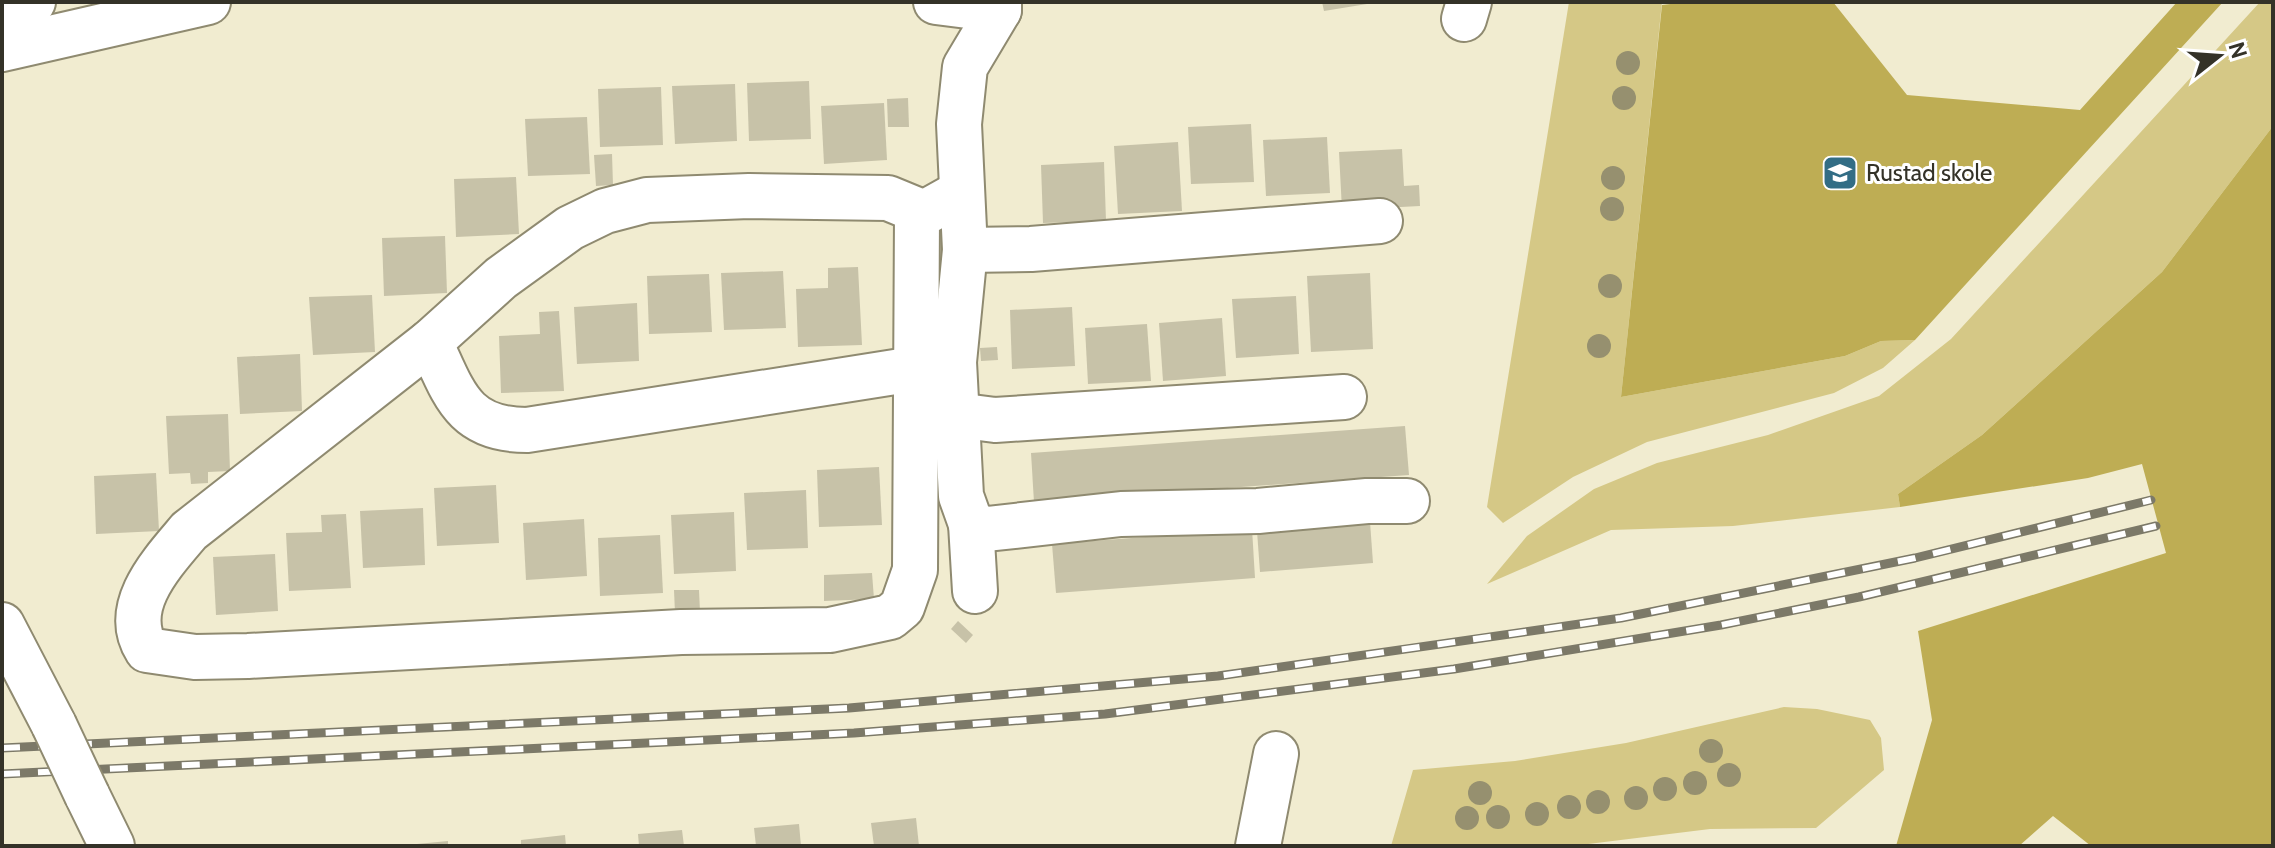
<svg xmlns="http://www.w3.org/2000/svg" width="2275" height="848" viewBox="0 0 2275 848" font-family="Cabin,sans-serif">
	<style>
		.green { fill: #d5c886 }
		.forest { fill: #bead54 }
		.building { fill: #c7c2a8 }
		.lines { fill: none; stroke-linecap: round; stroke-linejoin: round }
		.minor-casing { stroke: #8f8a70; stroke-width: 48 }
		.major-casing { stroke: #8f8a70; stroke-width: 48 }
		.minor { stroke: #fff; stroke-width: 44 }
		.major { stroke: #fff; stroke-width: 44 }
		.rail-casing { stroke: #7c7968; stroke-width: 9 }
		.rail { stroke: #fff; stroke-width: 6; stroke-dasharray: 18; stroke-linecap: butt }
		.major-bridge-casing { stroke: #8f8a70; stroke-width: 48; stroke-linecap: butt }
		.major-bridge { stroke: #fff; stroke-width: 44 }
		.tree { fill: #96906f }
		.labels { text-anchor: middle; stroke-width: 6; stroke-linejoin: round; paint-order: stroke }
		.poi-label { font-size: 24px; fill: #343228; stroke: #fff; text-anchor: start }
	</style>
	<rect width="100%" height="100%" fill="#f1ecd0"/>
	<!-- green -->
	<g class="green">
		<polygon points="1569,2 1662,2 1621,397 1845,356 1881,341 1915,340 1883,368 1834,393 1647,442 1573,477 1503,523 1487,507"/>
		<polygon points="2260,2 2273,2 2273,126 2162,272 1982,435 1898,494 1900,507 1733,526 1611,530 1487,584 1527,536 1594,489 1657,463 1768,435 1879,396 1951,339"/>
		<polygon points="1784,707 1817,709 1870,720 1881,738 1884,770 1816,828 1710,829 1572,846 1391,846 1413,770 1515,761 1626,743"/>
	</g>
	<!-- forest -->
	<g class="forest">
		<polygon points="1687,2 1833,2 1907,95 2080,110 2177,2 2223,2 1915,340 1881,341 1845,356 1621,397 1662,5"/>
		<polygon points="2273,126 2273,846 2091,846 2053,816 2019,846 1896,846 1932,720 1918,631 2166,553 2142,464 2088,478 1900,507 1898,494 1982,435 2162,272"/>
	</g>
	<!-- building -->
	<g class="building">
		<polygon points="1322,2 1367,2 1367,4 1324,11"/>
		<polygon points="809,81 811,139 749,141 747,83"/>
		<polygon points="735,84 737,141 675,144 672,86"/>
		<polygon points="661,87 663,145 600,147 598,89"/>
		<polygon points="908,98 909,127 888,127 887,99"/>
		<polygon points="884,103 887,160 824,164 821,106"/>
		<polygon points="587,117 590,174 528,176 525,119"/>
		<polygon points="1251,124 1254,182 1191,184 1188,127"/>
		<polygon points="1327,137 1330,193 1266,196 1263,140"/>
		<polygon points="1178,142 1182,211 1118,214 1114,146"/>
		<polygon points="1402,149 1404,186 1419,185 1420,206 1342,210 1339,152"/>
		<polygon points="612,154 613,185 596,186 594,155"/>
		<polygon points="1104,162 1106,221 1043,223 1041,165"/>
		<polygon points="516,177 519,234 456,237 454,179"/>
		<polygon points="445,236 447,293 384,296 382,238"/>
		<polygon points="858,267 862,345 798,347 796,289 828,288 828,268"/>
		<polygon points="783,271 786,328 724,330 721,273"/>
		<polygon points="1370,273 1373,349 1311,352 1307,276"/>
		<polygon points="709,274 712,332 649,334 647,276"/>
		<polygon points="372,295 375,352 313,355 309,297"/>
		<polygon points="1296,296 1299,354 1236,358 1232,299"/>
		<polygon points="637,303 639,361 577,364 574,307"/>
		<polygon points="1072,307 1075,366 1012,369 1010,310"/>
		<polygon points="559,311 564,391 501,393 499,336 540,334 539,312"/>
		<polygon points="1222,318 1226,376 1163,381 1159,323"/>
		<polygon points="1147,324 1151,381 1088,384 1085,328"/>
		<polygon points="997,347 998,360 981,361 980,348"/>
		<polygon points="300,354 302,411 240,414 237,357"/>
		<polygon points="228,414 230,471 208,472 208,483 191,484 190,473 169,474 166,416"/>
		<polygon points="1405,426 1409,475 1034,502 1031,453"/>
		<polygon points="879,467 882,525 819,527 817,470"/>
		<polygon points="156,473 159,531 96,534 94,476"/>
		<polygon points="496,485 499,543 437,546 434,488"/>
		<polygon points="806,490 808,548 747,550 744,493"/>
		<polygon points="423,508 425,565 363,568 360,511"/>
		<polygon points="734,512 736,571 674,574 671,515"/>
		<polygon points="346,514 351,588 289,591 286,533 322,532 321,515"/>
		<polygon points="584,519 587,576 526,580 523,523"/>
		<polygon points="1370,522 1373,563 1260,572 1257,531"/>
		<polygon points="1252,529 1255,578 1056,593 1052,544"/>
		<polygon points="660,535 663,593 600,596 598,538"/>
		<polygon points="275,554 278,611 216,615 213,557"/>
		<polygon points="872,573 874,599 824,601 824,575"/>
		<polygon points="674,590 699,590 700,612 675,613"/>
		<polygon points="958,621 973,635 966,643 951,629"/>
		<polygon points="916,818 919,846 874,846 871,823"/>
		<polygon points="799,824 801,846 756,846 754,828"/>
		<polygon points="682,830 684,846 639,846 638,834"/>
		<polygon points="565,835 566,846 521,846 521,840"/>
		<polygon points="448,841 448,846 417,846 417,844"/>
	</g>
	<g class="lines">
		<defs>
			<g id="minor">
				<polyline points="936,2 999,10"/>
				<polyline points="999,2 999,10 965,67 959,124 965,250 954,362 961,496 971,524 987,529 1121,514 1258,511 1367,501 1407,501"/>
				<polyline points="1464,19 1469,2"/>
				<polyline points="2,43 21,10 33,2"/>
				<polyline points="2,49 208,2"/>
				<path d="M 922,212 L 888,198 L 749,196 L 647,200 L 605,211 L 570,228 L 501,278 L 430,342 L 189,531 C 162,563 120,607 147,650 L 195,657 L 248,656 L 681,632 L 830,630 L 890,617 L 902,607 L 915,570 L 917,217 L 960,193"/>
				<polyline points="965,250 1031,249 1380,221"/>
				<path d="M 430,342 C 454,393 462,430 527,430 L 914,369"/>
				<polyline points="956,415 995,420 1344,397"/>
				<polyline points="971,524 975,591"/>
				<polyline points="1258,846 1276,754"/>
			</g>
			<g id="major">
				<polyline points="2,625 54,725"/>
				<polyline points="87,795 112,846"/>
			</g>
		</defs>
		<!-- minor casing -->
		<use href="#minor" class="minor-casing"/>
		<!-- major casing -->
		<use href="#major" class="major-casing"/>
		<!-- minor -->
		<use href="#minor" class="minor"/>
		<!-- major -->
		<use href="#major" class="major"/>
		<defs>
			<g id="rail">
				<polyline points="2,748 849,708 1218,676 1621,618 1915,558 2151,500"/>
				<polyline points="2,774 854,733 1105,714 1454,669 1721,625 1859,597 2156,526"/>
			</g>
		</defs>
		<!-- rail casing -->
		<use href="#rail" class="rail-casing"/>
		<!-- rail -->
		<use href="#rail" class="rail"/>
		<defs>
			<polyline id="major-bridge" points="54,725 87,795"/>
		</defs>
		<!-- major-bridge casing -->
		<use href="#major-bridge" class="major-bridge-casing"/>
		<!-- major-bridge -->
		<use href="#major-bridge" class="major-bridge"/>
	</g>
	<!-- trees -->
	<g class="tree">
		<circle cx="1628" cy="63" r="12"/>
		<circle cx="1624" cy="98" r="12"/>
		<circle cx="1613" cy="178" r="12"/>
		<circle cx="1612" cy="209" r="12"/>
		<circle cx="1610" cy="286" r="12"/>
		<circle cx="1599" cy="346" r="12"/>
		<circle cx="1711" cy="751" r="12"/>
		<circle cx="1729" cy="775" r="12"/>
		<circle cx="1695" cy="783" r="12"/>
		<circle cx="1665" cy="789" r="12"/>
		<circle cx="1480" cy="793" r="12"/>
		<circle cx="1636" cy="798" r="12"/>
		<circle cx="1598" cy="802" r="12"/>
		<circle cx="1569" cy="807" r="12"/>
		<circle cx="1537" cy="814" r="12"/>
		<circle cx="1498" cy="817" r="12"/>
		<circle cx="1467" cy="818" r="12"/>
	</g>
	<!-- icons -->
	<defs>
		<symbol id="school-square" viewBox="-11 -11 22 22"><rect x="-9" y="-9" width="18" height="18" rx="4" fill="#326d85" stroke="#fff"/><path d="M0-5L7-2L0 1L-7-2ZM-4 1L0 2.5L4 1V4Q0 6-4 4Z" fill="#fff"/></symbol>
	</defs>
	<g fill-rule="evenodd">
		<use href="#school-square" x="1820" y="153" width="40" height="40"/>
	</g>
	<g class="labels">
		<!-- poi labels -->
		<g class="poi-label">
			<text x="1866" y="181">Rustad skole</text>
		</g>
	</g>
	<!-- border -->
	<rect width="2275" height="848" fill="none" stroke="#343228" stroke-width="8"/>
	<!-- north arrow -->
	<g transform="translate(2219 56) rotate(73)" stroke="#ffffff" stroke-width="6" paint-order="stroke">
	<path d="M0-6L14 30L0 20L-14 30Z" fill="#343228"/>
	<text y="-12" font-size="22" font-weight="bold" text-anchor="middle" fill="#343228">N</text>
	</g>
</svg>
